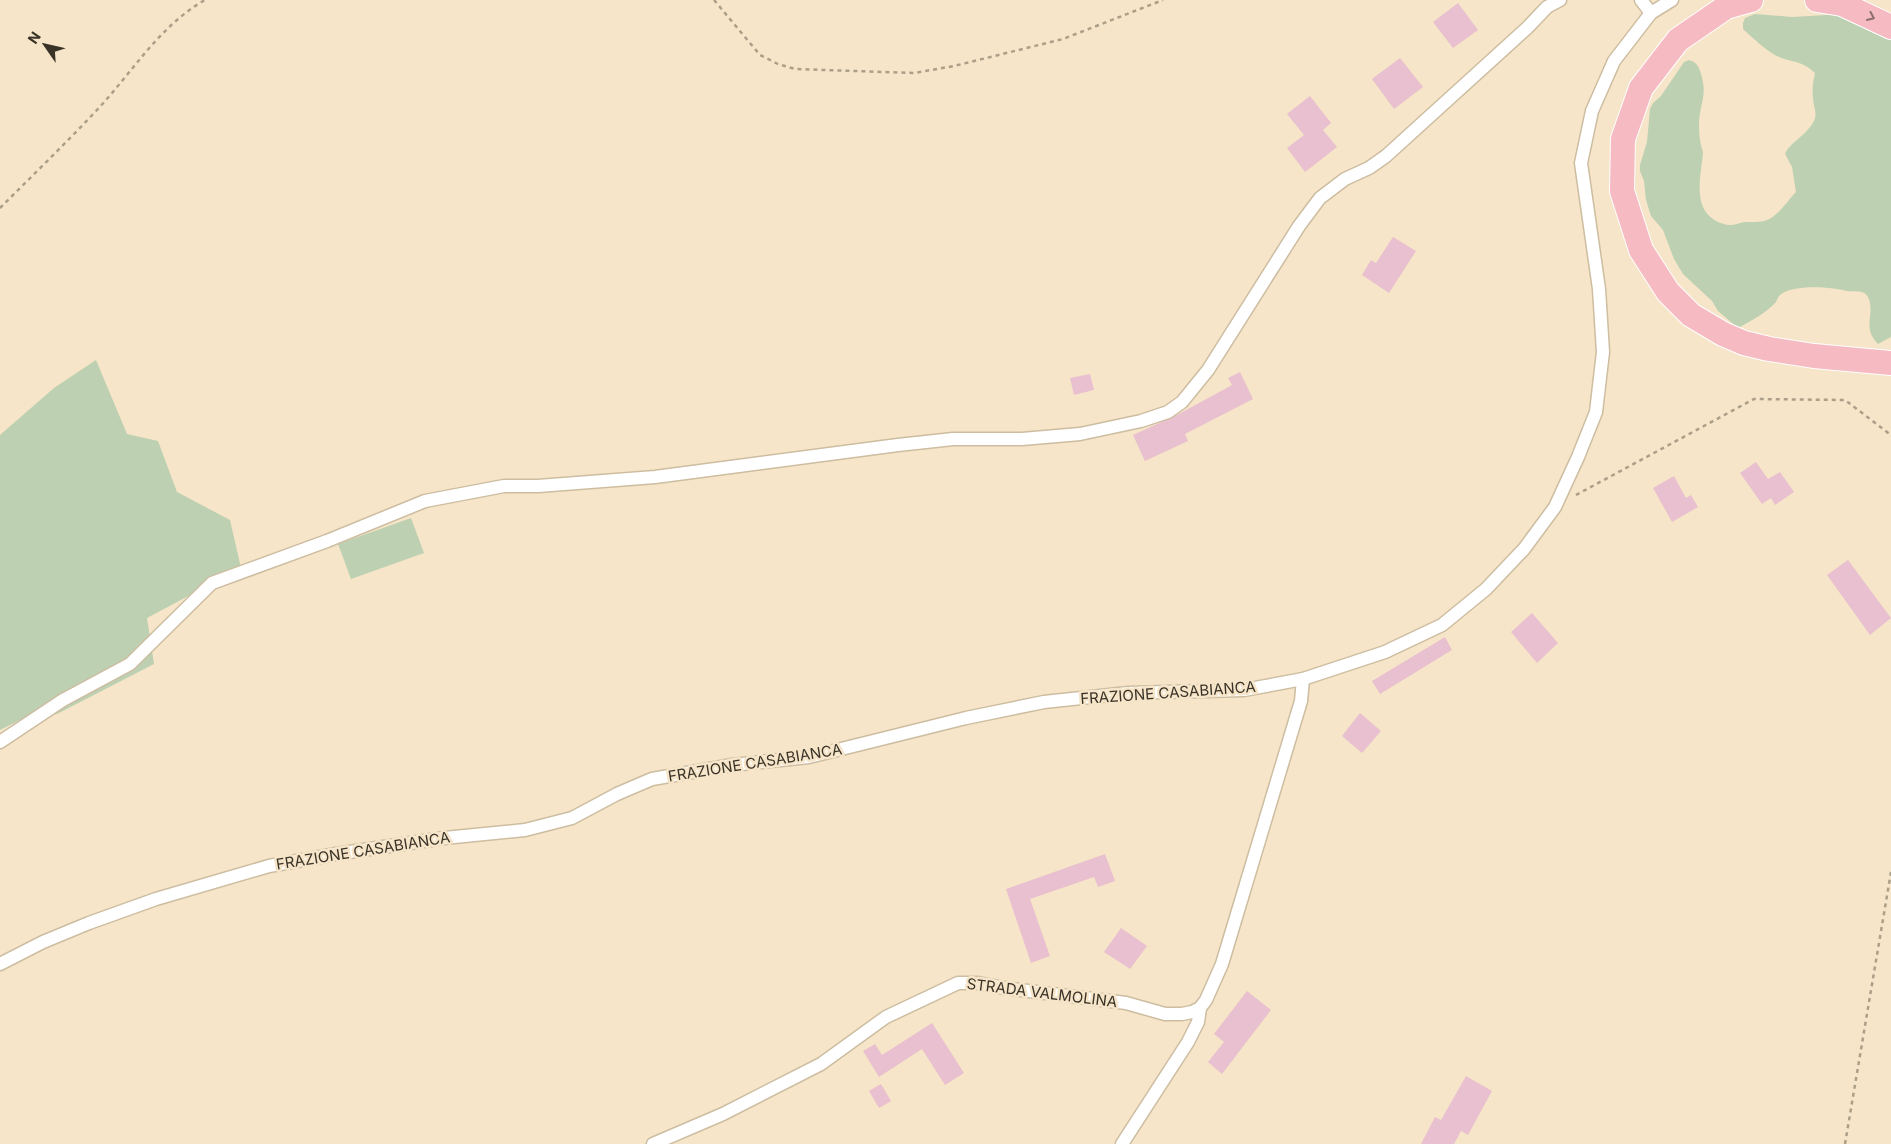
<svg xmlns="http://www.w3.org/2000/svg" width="1891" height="1144" viewBox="0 0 1891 1144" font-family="Inter,sans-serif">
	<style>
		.green { fill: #bdd1b2 }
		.building { fill: #e9c0cf }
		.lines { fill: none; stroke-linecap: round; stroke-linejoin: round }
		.street-casing { stroke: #cdbda1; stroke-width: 15 }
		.highway-casing { stroke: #fff; stroke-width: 26 }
		.path { stroke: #ac9f89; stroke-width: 2.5; stroke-dasharray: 4 4; stroke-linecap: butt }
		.street { stroke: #fff; stroke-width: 12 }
		.highway { stroke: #f6bac2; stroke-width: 24 }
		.oneway { stroke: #8e6f6d }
		.labels { text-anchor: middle; stroke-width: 5; stroke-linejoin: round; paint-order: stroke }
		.street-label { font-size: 15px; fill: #383227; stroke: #f6e5c8 }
	</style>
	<rect width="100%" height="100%" fill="#f6e5c8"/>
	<!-- green -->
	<g class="green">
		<path d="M 1755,14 L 1792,17 L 1843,14 L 1871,25 L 1891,39 L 1891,337 L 1878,344 C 1861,326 1876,315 1868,297 C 1864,289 1854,292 1847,291 C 1831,287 1793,284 1780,295 C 1778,297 1777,300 1776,302 C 1766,313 1751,321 1738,328 L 1718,311 L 1712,301 L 1683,274 L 1674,259 L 1663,230 L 1651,216 L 1646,200 L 1644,181 L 1640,171 L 1640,165 L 1647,142 L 1650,109 L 1653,103 L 1661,96 L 1684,62 L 1689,60 C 1697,62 1699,67 1701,74 C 1708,97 1699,104 1699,125 C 1699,134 1700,144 1703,152 C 1702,168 1696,191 1703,207 C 1707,217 1719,225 1731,225 C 1736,225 1741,222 1746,222 C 1757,222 1766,223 1775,215 C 1781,211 1790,198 1796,192 L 1792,167 L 1785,154 C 1789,143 1807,135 1814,121 C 1818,113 1813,106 1813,98 C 1812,89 1813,81 1815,73 C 1800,59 1789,63 1775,55 C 1763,48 1753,38 1743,29 L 1743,23 L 1745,18 Z"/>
		<polygon points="96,360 127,434 158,441 177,492 230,520 241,568 147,618 154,664 57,714 24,718 0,730 0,435 54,388"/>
		<polygon points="411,518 424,553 351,579 338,544"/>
	</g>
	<!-- building -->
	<g class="building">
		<polygon points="1458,3 1478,30 1453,48 1433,22"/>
		<polygon points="1400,58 1423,87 1394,109 1372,79"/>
		<polygon points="1310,96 1331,123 1323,130 1337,147 1305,172 1287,148 1304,135 1287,114"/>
		<polygon points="1393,237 1416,251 1389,293 1362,275 1371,260 1376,263"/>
		<polygon points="1240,372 1253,399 1185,434 1188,441 1145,461 1133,435 1177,415 1232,385 1228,378"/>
		<polygon points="1090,374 1094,390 1074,395 1070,378"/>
		<polygon points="1756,462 1768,479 1780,472 1794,492 1775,505 1771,498 1762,504 1740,473"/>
		<polygon points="1674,476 1686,498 1691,495 1698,507 1672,522 1653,488"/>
		<polygon points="1848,560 1891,618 1870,635 1827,575"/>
		<polygon points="1532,613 1558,643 1537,663 1511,632"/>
		<polygon points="1445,637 1452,650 1380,694 1372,681"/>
		<polygon points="1360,713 1381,731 1362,753 1342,736"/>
		<polygon points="1105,854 1115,881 1098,887 1094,877 1030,899 1050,956 1031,963 1006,889"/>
		<polygon points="1121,928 1147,946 1130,969 1104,952"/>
		<polygon points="1247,991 1271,1010 1222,1074 1208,1062 1224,1042 1214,1034"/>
		<polygon points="932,1023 964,1073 945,1085 922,1049 879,1077 863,1051 875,1044 882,1055"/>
		<polygon points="1466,1076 1492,1091 1468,1135 1461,1131 1454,1144 1421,1144 1435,1117 1441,1120"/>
		<polygon points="881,1084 891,1101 879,1108 869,1091"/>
	</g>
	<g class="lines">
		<defs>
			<g id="street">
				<polyline points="1641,0 1651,13"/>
				<polyline points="0,742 63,700 130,664 212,583 327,541 425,501 504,486 538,486 655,477 898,445 953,439 1022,439 1080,434 1141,421 1168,412 1182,402 1208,370 1299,226 1320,198 1345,179 1369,168 1386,156 1527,28 1547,7 1560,0"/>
				<polyline points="0,964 43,942 89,923 156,899 269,866 336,854 444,838 525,830 572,818 617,794 652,779 732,765 809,757 966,718 1044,702 1128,693 1244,690 1303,679 1385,652 1442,625 1486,589 1524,549 1555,507 1578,457 1596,412 1603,352 1599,289 1581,163 1592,111 1614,61 1651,13 1672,0"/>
				<polyline points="653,1144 723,1114 821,1064 886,1017 958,983 978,983 1004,988 1126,1003 1165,1014 1182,1014 1192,1012 1200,1008 1206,1000 1222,964 1301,701 1303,679"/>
				<polyline points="1122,1144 1188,1042 1198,1022 1200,1008"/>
			</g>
			<g id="highway">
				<polyline points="1751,0 1726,7 1678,40 1641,88 1623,139 1622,191 1641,250 1668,292 1691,315 1723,334 1744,343 1769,349 1814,356 1891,363"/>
				<polyline points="1817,0 1842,4 1891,27"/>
			</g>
		</defs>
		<!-- street casing -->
		<use href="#street" class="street-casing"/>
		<!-- highway casing -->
		<use href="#highway" class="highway-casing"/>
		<!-- path -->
		<g class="path">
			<polyline points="714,0 760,55 778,64 795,69 914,73 954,66 1063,39 1163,0"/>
			<path d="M 0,208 C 32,176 65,144 96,111 C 132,73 159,26 205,0"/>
			<polyline points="1576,495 1754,399 1845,400 1891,435"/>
			<polyline points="1845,1144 1891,872"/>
		</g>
		<!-- street -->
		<use href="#street" class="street"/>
		<!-- highway -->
		<use href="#highway" class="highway"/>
	</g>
	<!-- one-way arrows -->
	<defs><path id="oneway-chevron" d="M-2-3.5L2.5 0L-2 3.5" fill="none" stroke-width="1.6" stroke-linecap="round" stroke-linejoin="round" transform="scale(1.25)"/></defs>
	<use class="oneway" href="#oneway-chevron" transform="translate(1871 17) rotate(24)"/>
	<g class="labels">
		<!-- street labels -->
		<g class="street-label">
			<text transform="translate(1168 693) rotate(-4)" y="5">FRAZIONE CASABIANCA</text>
			<text transform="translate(755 763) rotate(-9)" y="5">FRAZIONE CASABIANCA</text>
			<text transform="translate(363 851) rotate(-9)" y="5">FRAZIONE CASABIANCA</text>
			<text transform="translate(1042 993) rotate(7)" y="5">STRADA VALMOLINA</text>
		</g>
	</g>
	<!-- north arrow -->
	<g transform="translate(45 45) rotate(304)" stroke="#f6e5c8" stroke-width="4" paint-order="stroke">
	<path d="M0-4L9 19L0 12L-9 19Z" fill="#383227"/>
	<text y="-8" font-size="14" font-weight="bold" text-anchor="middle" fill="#383227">N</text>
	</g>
</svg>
